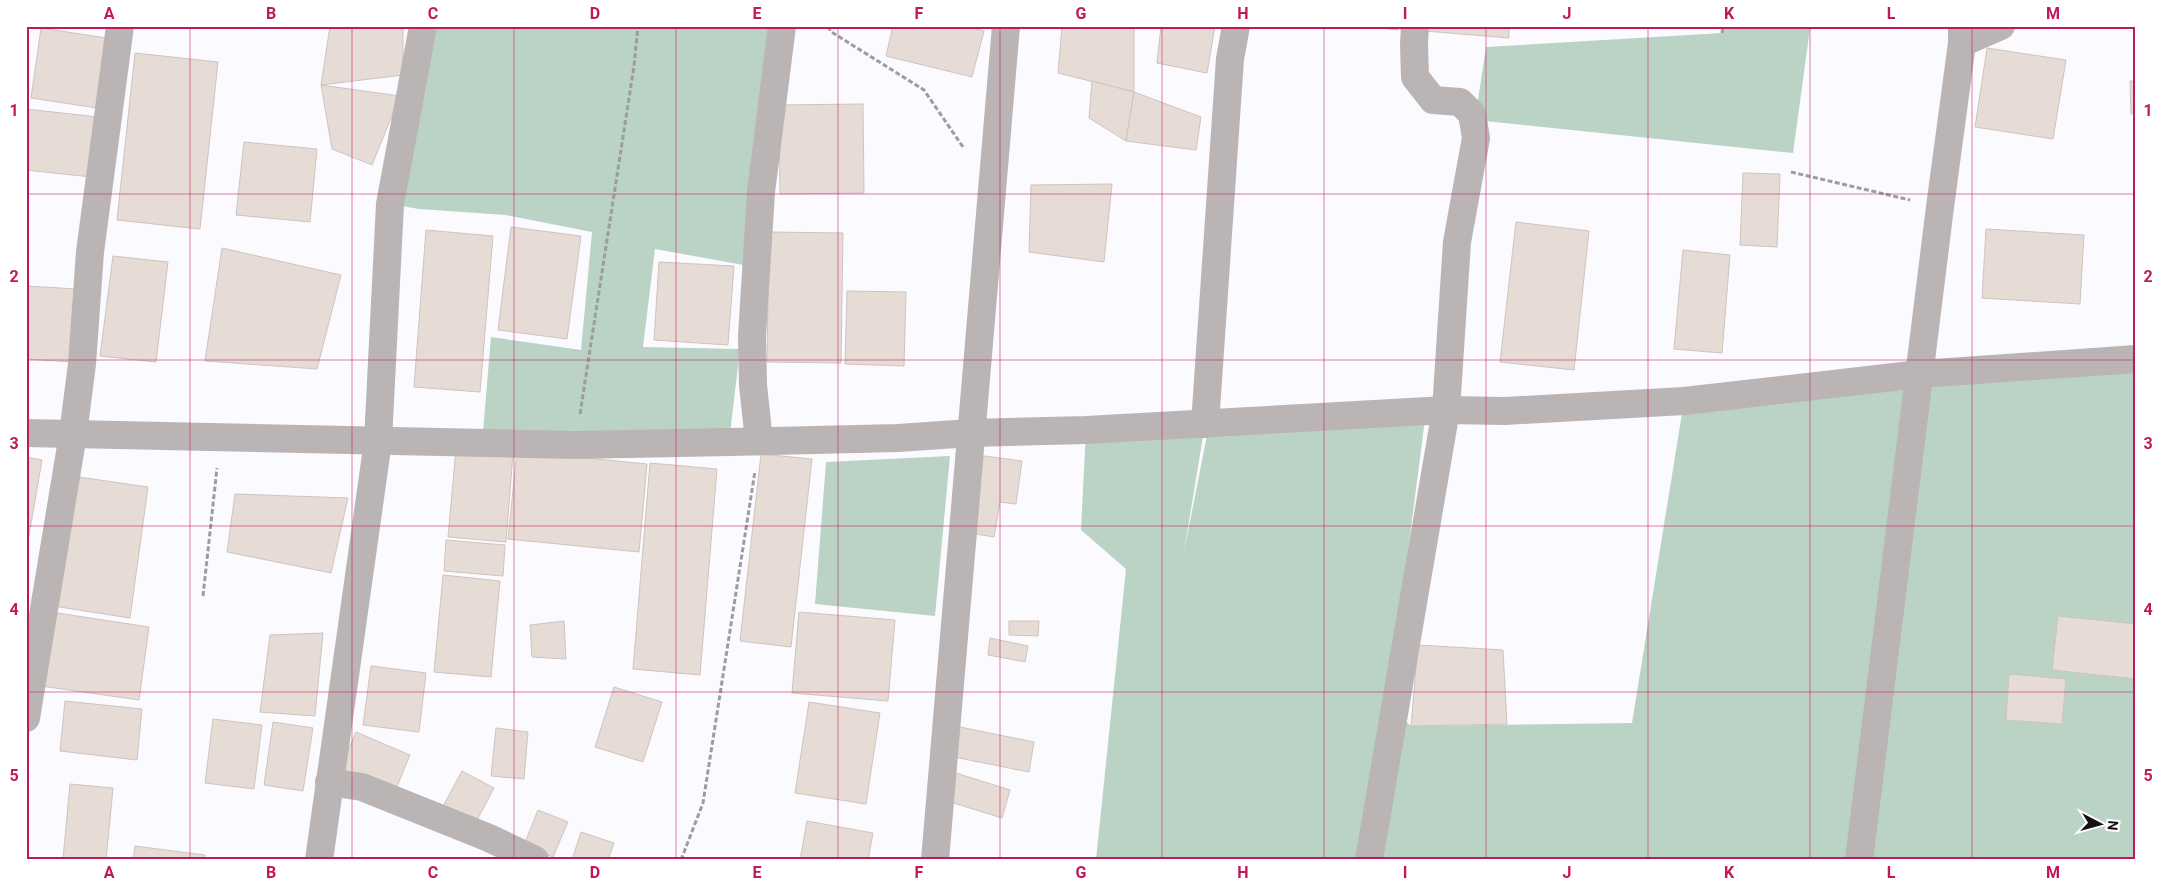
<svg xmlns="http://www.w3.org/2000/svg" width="2162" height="886" viewBox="0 0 2162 886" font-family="Roboto,sans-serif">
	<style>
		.green { fill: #bad3c4 }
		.building { fill: #e6dbd5; stroke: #cfc4bd }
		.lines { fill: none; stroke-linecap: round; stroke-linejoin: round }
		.path { stroke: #9c9ca1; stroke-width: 3; stroke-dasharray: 5 2.5; stroke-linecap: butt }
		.minor { stroke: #bab4b5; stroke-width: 28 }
		.grid { fill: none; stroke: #c2185b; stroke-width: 1; stroke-opacity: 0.55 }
		.neatline { fill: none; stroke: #c2185b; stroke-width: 2 }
		.grid-label { font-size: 16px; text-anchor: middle; font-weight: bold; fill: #c2185b }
	</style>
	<rect width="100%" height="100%" fill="#fafaff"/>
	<!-- green -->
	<g class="green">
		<polygon points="423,26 774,26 749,266 655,249 643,347 740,349 729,442 482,443 491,337 581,350 592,232 506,215 419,209 390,204"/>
		<polygon points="1723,26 1813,26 1810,28 1793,153 1475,120 1486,47 1722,33"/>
		<polygon points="2136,365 2136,860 1096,860 1126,569 1081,530 1086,430 1205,424 1184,552 1209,425 1425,419 1388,706 1411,726 1632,723 1684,401"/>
		<polygon points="950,456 935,616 815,604 826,462"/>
	</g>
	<!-- building -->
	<g class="building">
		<polygon points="330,26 403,26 403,75 321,85"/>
		<polygon points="893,26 966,26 984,31 972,77 886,56"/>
		<polygon points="1062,26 1134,26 1134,92 1058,73"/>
		<polygon points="1161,26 1215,26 1207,73 1157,63"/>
		<polygon points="1363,26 1399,26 1398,30"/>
		<polygon points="1425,26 1509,26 1509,38 1425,31"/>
		<polygon points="41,28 107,38 97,108 31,98"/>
		<polygon points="1987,48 2066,60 2053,139 1975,127"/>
		<polygon points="135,53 218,62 200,229 117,220"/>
		<polygon points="1092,81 1134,92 1126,141 1089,118"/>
		<polygon points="2130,81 2136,81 2136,113 2131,114"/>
		<polygon points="321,85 400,96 372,165 332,149"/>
		<polygon points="1134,92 1201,117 1196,150 1126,141"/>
		<polygon points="863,104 864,193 780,194 779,105"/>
		<polygon points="26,109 98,117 91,177 26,170"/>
		<polygon points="244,142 317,149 310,222 236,215"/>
		<polygon points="1743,173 1780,174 1777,247 1740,245"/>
		<polygon points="1112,184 1104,262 1029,252 1031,185"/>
		<polygon points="1516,222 1589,231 1574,370 1500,362"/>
		<polygon points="511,227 581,236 567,339 498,330"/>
		<polygon points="1986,229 2084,235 2080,304 1982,298"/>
		<polygon points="426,230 493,236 480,392 414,387"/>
		<polygon points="769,232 843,233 841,363 767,362"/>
		<polygon points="222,248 341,275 317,369 205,361"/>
		<polygon points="1683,250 1730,255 1722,353 1674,349"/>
		<polygon points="113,256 168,262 156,362 100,356"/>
		<polygon points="659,262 734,266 728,345 654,340"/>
		<polygon points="26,286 77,289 72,362 26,359"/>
		<polygon points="847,291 906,292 904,366 845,364"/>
		<polygon points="456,449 513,453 506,542 448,537"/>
		<polygon points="517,451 647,464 639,552 508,539"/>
		<polygon points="761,454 812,459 791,647 740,641"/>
		<polygon points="977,455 1022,461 1016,504 1000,502 994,537 970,533"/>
		<polygon points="26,457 42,460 26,553"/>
		<polygon points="650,463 717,469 700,675 633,669"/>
		<polygon points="72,476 148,487 130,618 53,606"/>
		<polygon points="235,494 348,498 331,573 227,552"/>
		<polygon points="446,540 505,545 503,576 444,571"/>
		<polygon points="443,575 500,581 491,677 434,672"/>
		<polygon points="51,612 149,627 139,700 41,686"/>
		<polygon points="799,612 895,620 888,701 792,693"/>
		<polygon points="2058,616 2136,624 2136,679 2052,670"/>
		<polygon points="564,621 566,659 532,657 530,625"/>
		<polygon points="1009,621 1039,621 1038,636 1009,635"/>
		<polygon points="323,633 315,716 260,712 270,635"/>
		<polygon points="990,638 1028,646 1025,662 988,655"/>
		<polygon points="1418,645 1503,650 1507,724 1411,726"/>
		<polygon points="371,666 426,673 419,732 363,725"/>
		<polygon points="2009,674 2066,679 2062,724 2006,720"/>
		<polygon points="614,687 662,702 643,762 595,747"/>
		<polygon points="65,701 142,709 137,760 60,751"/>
		<polygon points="809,702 880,713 866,804 795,793"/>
		<polygon points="213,719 262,725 254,789 205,783"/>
		<polygon points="273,722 313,728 303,791 264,785"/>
		<polygon points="955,726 1034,742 1029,772 949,756"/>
		<polygon points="496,728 528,732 524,779 491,776"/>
		<polygon points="356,732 410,755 394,794 340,770"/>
		<polygon points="462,771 494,788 474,826 442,808"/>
		<polygon points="956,773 1010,790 1002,818 947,801"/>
		<polygon points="70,784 113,788 106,860 63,859"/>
		<polygon points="538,810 568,822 553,857 524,845"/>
		<polygon points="807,821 873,833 868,860 800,860"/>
		<polygon points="581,832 614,843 608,860 572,860"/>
		<polygon points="135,846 205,855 204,860 133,860"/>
	</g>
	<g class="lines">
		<!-- path -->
		<g class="path">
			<polyline points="829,26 830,31 924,90 963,147"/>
			<polyline points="1722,33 1723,26"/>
			<polyline points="1791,172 1910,200"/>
			<polyline points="580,414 634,66 638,26"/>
			<polyline points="203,596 217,468"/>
			<polyline points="681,860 703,803 755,471"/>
		</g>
		<!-- minor -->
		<g class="minor">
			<polyline points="1962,43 2001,26"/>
			<polyline points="1205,424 1230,59 1236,26"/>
			<polyline points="26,433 575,445 729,442 898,438 971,433 1086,430 1446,410 1505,411 1684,401 1920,374 2136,359"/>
			<polyline points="759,441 753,385 752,336 761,192 782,26"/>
			<polyline points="26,718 73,434 82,364 90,252 120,26"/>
			<polyline points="329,782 362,787 489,838 535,860"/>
			<polyline points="319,860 378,441 390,204 423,26"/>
			<polyline points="935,860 1006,26"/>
			<polyline points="1369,860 1446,410 1457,242 1476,138 1472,114 1460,102 1433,100 1415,77 1414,44 1415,26"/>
			<polyline points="1859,860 1940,207 1962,43 1962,26"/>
		</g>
	</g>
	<!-- grid -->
	<path class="grid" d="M 190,26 L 190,860M 352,26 L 352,860M 514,26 L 514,860M 676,26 L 676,860M 838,26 L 838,860M 1000,26 L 1000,860M 1162,26 L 1162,860M 1324,26 L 1324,860M 1486,26 L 1486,860M 1648,26 L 1648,860M 1810,26 L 1810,860M 1972,26 L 1972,860M 26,194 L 2136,194M 26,360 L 2136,360M 26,526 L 2136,526M 26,692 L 2136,692"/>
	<!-- border -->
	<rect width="2162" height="886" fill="none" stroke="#ffffff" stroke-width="55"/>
	<!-- north arrow -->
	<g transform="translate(2100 824) rotate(96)" stroke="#ffffff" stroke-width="4" paint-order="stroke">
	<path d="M0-4L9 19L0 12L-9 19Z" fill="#121216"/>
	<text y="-8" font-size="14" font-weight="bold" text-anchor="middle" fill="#121216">N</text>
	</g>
	<rect x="28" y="28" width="2106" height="830" class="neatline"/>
	<g class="grid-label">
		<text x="109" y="19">A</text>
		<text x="271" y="19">B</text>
		<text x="433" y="19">C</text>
		<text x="595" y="19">D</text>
		<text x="757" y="19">E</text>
		<text x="919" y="19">F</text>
		<text x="1081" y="19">G</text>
		<text x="1243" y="19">H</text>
		<text x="1405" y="19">I</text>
		<text x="1567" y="19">J</text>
		<text x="1729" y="19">K</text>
		<text x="1891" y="19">L</text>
		<text x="2053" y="19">M</text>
		<text x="14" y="116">1</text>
		<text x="2148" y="116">1</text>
		<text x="14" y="282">2</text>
		<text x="2148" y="282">2</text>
		<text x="14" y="449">3</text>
		<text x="2148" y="449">3</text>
		<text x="14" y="615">4</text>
		<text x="2148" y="615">4</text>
		<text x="14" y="781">5</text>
		<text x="2148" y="781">5</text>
		<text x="109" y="878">A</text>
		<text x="271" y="878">B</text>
		<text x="433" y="878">C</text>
		<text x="595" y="878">D</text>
		<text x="757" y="878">E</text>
		<text x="919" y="878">F</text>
		<text x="1081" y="878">G</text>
		<text x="1243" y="878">H</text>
		<text x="1405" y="878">I</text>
		<text x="1567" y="878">J</text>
		<text x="1729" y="878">K</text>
		<text x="1891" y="878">L</text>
		<text x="2053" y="878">M</text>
	</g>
</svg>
